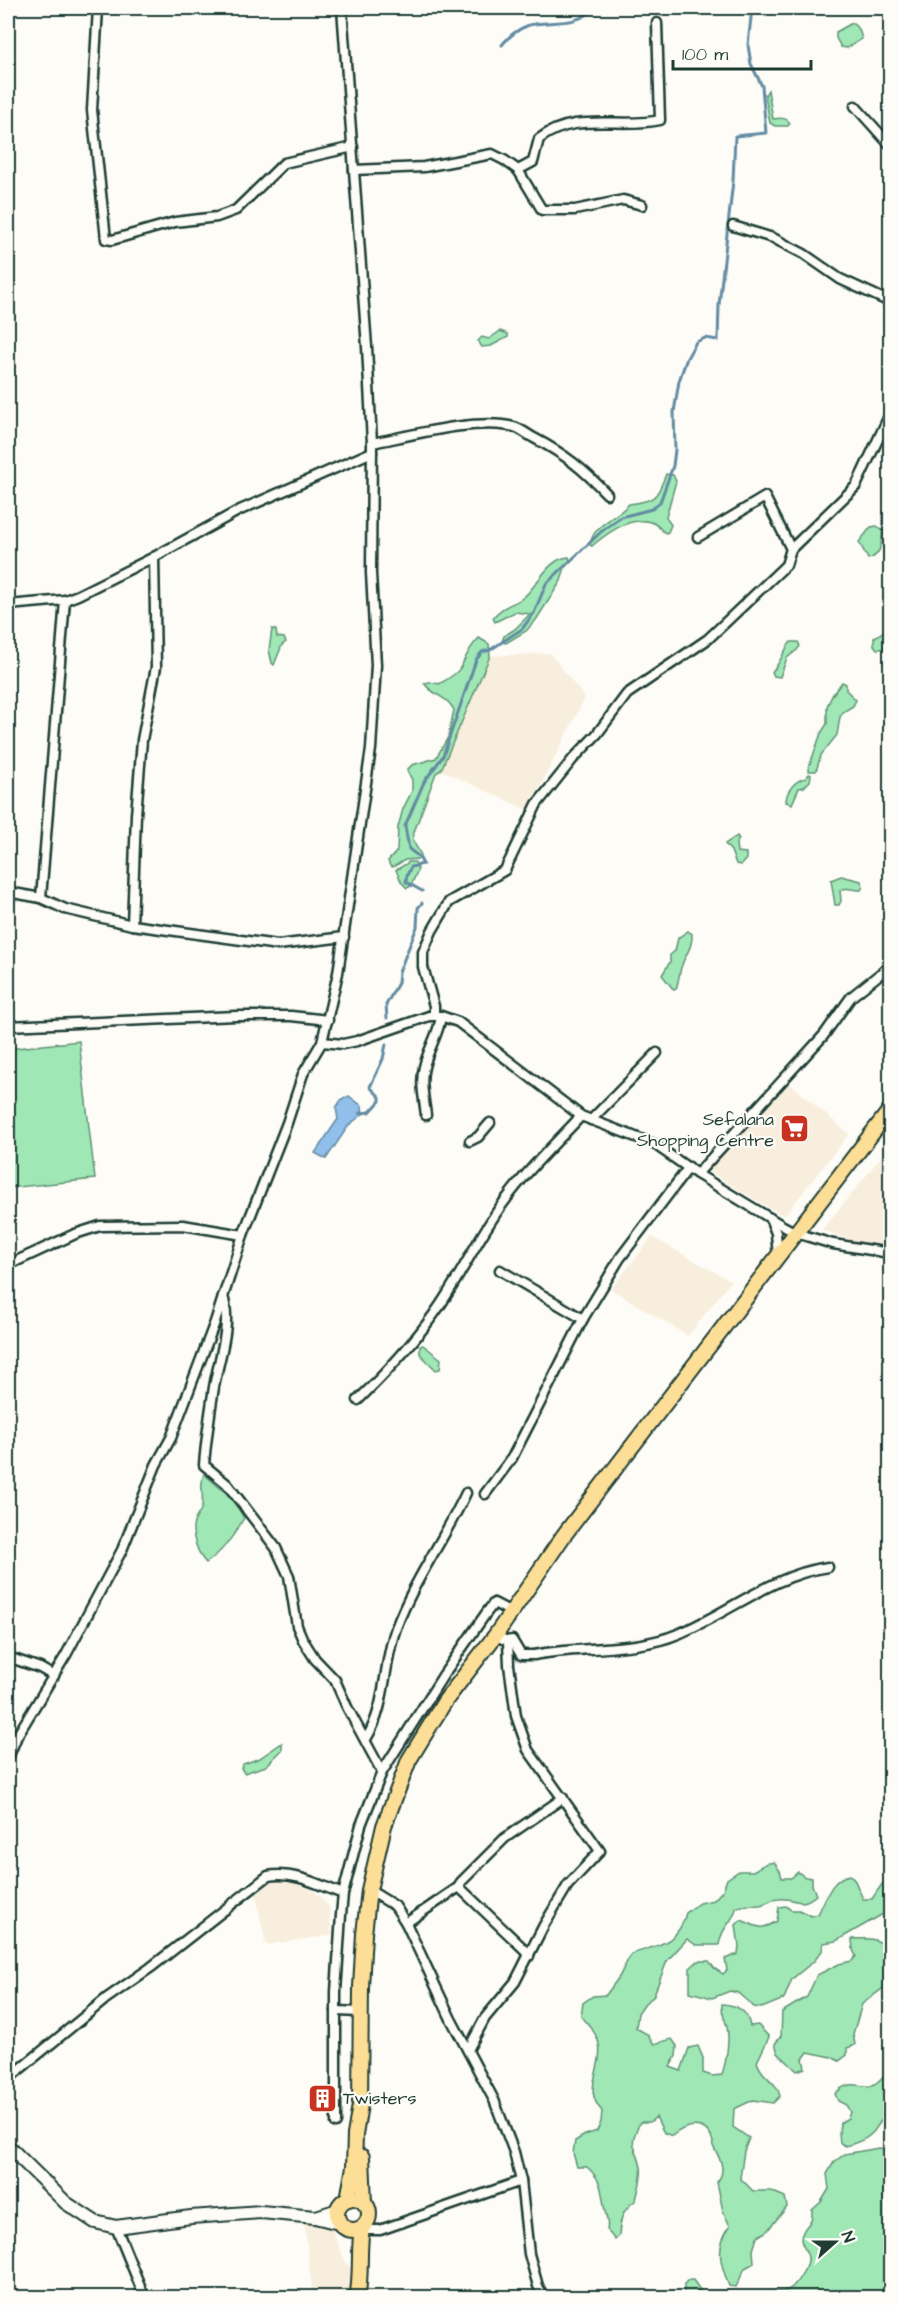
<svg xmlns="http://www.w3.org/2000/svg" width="898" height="2305" viewBox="0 0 898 2305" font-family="'Architects Daughter',sans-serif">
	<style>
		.built { fill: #f8eedd }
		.green { fill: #9fe7b5; stroke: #5f9274; stroke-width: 1.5 }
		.water { fill: #91bfeb; stroke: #638ba2; stroke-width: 1.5 }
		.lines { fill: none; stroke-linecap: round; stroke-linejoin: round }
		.stream { stroke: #638ba2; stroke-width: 3 }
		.minor-casing { stroke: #1f3d34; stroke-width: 13 }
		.secondary-casing { stroke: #1f3d34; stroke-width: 16 }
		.primary-casing { stroke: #1f3d34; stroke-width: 18 }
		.minor { stroke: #fdfcf7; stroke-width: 8 }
		.secondary { stroke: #fdfcf7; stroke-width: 12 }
		.primary { stroke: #fdde96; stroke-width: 14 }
		.labels { text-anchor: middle; stroke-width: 4.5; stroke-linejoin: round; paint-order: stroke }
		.poi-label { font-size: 18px; fill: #1f3d34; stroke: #fdfcf7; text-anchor: end }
	</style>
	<rect width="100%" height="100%" fill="#fdfcf7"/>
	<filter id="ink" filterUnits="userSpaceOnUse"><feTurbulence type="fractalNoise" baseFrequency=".0167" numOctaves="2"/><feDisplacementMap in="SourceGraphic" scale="12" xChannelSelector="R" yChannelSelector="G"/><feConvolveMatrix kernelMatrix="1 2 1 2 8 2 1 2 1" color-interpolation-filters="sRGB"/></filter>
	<g filter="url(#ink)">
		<!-- built -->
		<g class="built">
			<polygon points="550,653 585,698 528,810 441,770 490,656"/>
			<polygon points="787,1081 849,1134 784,1216 740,1191 705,1168"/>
			<polygon points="890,1146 890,1249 856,1242 822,1230"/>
			<polygon points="652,1237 731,1281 688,1336 611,1289"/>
			<polygon points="276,1881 296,1882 306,1886 319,1895 329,1907 332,1935 266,1945 255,1891"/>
			<polygon points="304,2221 329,2222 346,2263 378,2297 313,2297"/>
		</g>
		<!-- green -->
		<g class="green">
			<polygon points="852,23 859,29 862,39 847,48 841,47 836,38 836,32"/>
			<path d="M 768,90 L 773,119 C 779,118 786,117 790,123 L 788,126 L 775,126 L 770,123 L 765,95 Z"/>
			<polygon points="500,331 508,334 508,337 491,346 482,347 478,341 482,337 489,339"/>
			<path d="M 666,474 L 673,475 L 676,481 L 666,517 L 671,525 L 668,532 L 666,533 C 661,531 659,526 655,524 C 634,513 607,533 592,546 L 590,545 C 593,524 617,518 629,504 C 656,501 656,498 666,474 Z"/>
			<path d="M 877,526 L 883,531 C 881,542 882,556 868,559 L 859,542 L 871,527 Z"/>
			<path d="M 569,557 L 570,562 L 565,567 L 561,581 L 536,620 L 526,631 L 506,643 L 502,642 L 504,636 L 515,629 L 530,614 L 515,612 L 495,622 L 493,618 C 501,606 513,605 524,597 C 538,585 548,558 569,557 Z"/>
			<polygon points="890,627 890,648 877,649 874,645 874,638"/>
			<polygon points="272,629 276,630 277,637 284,638 286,642 282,645 274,665 272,663 269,650"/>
			<path d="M 479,638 L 489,644 L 490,656 L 441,770 L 436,773 L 414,832 L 413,841 L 421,855 L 418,859 L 405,860 L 393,867 L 390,866 L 388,861 L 397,851 L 398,827 L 403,809 L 412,791 L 412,780 L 407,770 L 412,765 L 436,758 L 448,737 L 454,710 C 446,695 433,696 424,683 L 430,682 L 439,684 C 446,680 456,675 460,668 C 468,655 467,650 479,638 Z"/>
			<path d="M 791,642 L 798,642 L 800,646 L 797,650 L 787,658 L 780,677 L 774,676 L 772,672 C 780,664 783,651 791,642 Z"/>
			<polygon points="842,682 846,684 846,690 856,700 853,706 843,712 840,717 837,735 821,755 816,771 809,771 809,767 821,733 827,724 827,706 833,694"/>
			<path d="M 809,774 L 811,775 L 810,781 L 804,787 L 799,788 L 792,804 L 786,802 C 786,791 795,780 806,778 Z"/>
			<polygon points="737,836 739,839 736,844 737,852 746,853 746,859 741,865 736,864 731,851 725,844"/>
			<polygon points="409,862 415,862 418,869 411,886 407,888 402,883 396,870"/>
			<path d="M 841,876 L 861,881 L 863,886 L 861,890 C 854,891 848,886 840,890 L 841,901 L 839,905 L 835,905 L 831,880 Z"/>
			<path d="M 688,931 L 692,934 C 693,947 685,955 682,965 C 679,972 679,981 676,989 L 674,990 L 662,975 L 670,962 L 670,955 L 675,951 L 678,938 Z"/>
			<polygon points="79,1041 95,1179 8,1188 8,1049"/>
			<polygon points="423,1345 441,1359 440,1369 436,1370 420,1354 420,1346"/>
			<path d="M 204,1474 L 233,1499 L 244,1518 C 235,1534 221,1553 206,1563 C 199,1556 190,1534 194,1523 C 195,1517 201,1513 202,1506 C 204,1495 199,1484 204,1474 Z"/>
			<polygon points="282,1743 282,1750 266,1766 244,1773 241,1768 243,1764 260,1758"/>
			<path d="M 774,1862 L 780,1871 L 782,1878 L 791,1878 L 798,1872 L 805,1877 L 812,1878 L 812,1885 L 816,1895 C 800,1909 796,1897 779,1899 C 772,1899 766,1904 760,1905 C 750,1906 745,1904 736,1908 C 735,1920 721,1927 719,1945 L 696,1945 L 687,1939 L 667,1961 L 653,1997 L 645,2003 L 638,2013 L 636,2028 L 647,2034 L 654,2044 L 672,2039 L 677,2046 L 676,2056 L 670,2067 L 681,2071 L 689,2048 L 698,2046 L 703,2058 L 703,2073 L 712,2076 L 722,2075 C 726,2062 730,2040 727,2027 C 725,2018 721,2014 722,2004 C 737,2005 747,2010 750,2026 L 758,2025 L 769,2037 L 757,2062 C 763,2080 776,2079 780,2096 L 773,2103 L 753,2100 L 734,2109 L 733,2127 L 749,2138 L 744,2151 L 740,2178 L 753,2191 L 771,2191 L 785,2197 L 787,2207 L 767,2231 L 757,2237 L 753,2250 L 754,2263 L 745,2268 L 736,2287 L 729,2286 C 720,2263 715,2247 730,2226 L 723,2211 L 717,2182 C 727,2171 720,2158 714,2148 C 710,2141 715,2146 712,2139 C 704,2119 684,2126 672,2136 L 664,2133 L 656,2117 L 650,2122 L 640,2122 C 627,2149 636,2143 641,2167 C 643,2177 638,2190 636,2200 C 622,2210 620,2219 619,2236 L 615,2240 L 607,2230 C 609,2221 606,2218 605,2211 C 601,2191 603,2181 587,2167 L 577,2167 L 573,2153 L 575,2141 L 585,2135 L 597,2131 L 601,2122 L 602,2111 C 574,2080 625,2056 581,2017 L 583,2003 L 593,1996 L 606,1995 L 619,1977 L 631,1954 C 659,1945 678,1944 686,1913 L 699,1903 L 714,1900 L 723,1890 L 727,1879 L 739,1871 L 753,1871 L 765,1864 Z"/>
			<path d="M 850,1875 L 855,1881 L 863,1899 L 872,1899 L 882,1884 L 890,1885 L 890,1910 L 836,1941 L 823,1943 L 822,1951 L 814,1961 L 792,1979 L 784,1999 L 762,2008 L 754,2007 L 738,1993 L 730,1991 L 712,1998 L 690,1992 L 690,1968 L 698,1961 L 709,1961 L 714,1968 L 723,1974 L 727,1970 L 725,1959 L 738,1954 L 739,1946 L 736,1925 L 741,1920 C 757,1926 760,1932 777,1921 L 779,1907 L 786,1906 L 791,1910 L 799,1910 L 811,1916 L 818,1914 C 826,1899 831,1878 850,1875 Z"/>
			<path d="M 852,1939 C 860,1939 868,1938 875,1940 C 881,1942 884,1946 890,1947 L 890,1983 L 862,2004 L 853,2034 L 855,2045 L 847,2048 L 847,2055 L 839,2061 L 832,2057 L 808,2052 L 803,2059 L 805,2068 L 797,2071 L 778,2053 L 775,2044 L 781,2036 L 782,2012 L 807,1997 L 817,1975 L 839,1964 L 852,1961 L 856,1956 L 853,1950 Z"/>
			<path d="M 890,2070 L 890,2113 C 877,2121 879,2128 870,2135 C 864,2141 855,2143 846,2146 L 840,2143 L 839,2134 L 840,2123 L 848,2118 L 850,2112 L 846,2105 L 838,2101 L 835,2094 C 852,2075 864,2093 876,2083 C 882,2079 883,2075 890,2070 Z"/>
			<path d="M 879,2148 L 885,2149 L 883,2168 L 890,2172 L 890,2297 L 762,2297 C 780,2284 786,2303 803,2272 C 805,2268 808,2265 808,2260 C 809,2250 798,2245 802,2234 C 806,2223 813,2225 812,2210 L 821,2202 L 829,2189 L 827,2174 L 834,2162 L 845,2154 Z"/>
			<polygon points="688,2280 693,2280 705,2297 684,2297 684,2284"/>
		</g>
		<!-- water -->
		<polygon class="water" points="349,1096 362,1106 363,1114 349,1125 326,1159 315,1153 338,1119 336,1108 341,1100"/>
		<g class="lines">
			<!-- stream -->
			<g class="stream">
				<path d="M 502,45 C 509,36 518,29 529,25 C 547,20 582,27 592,8"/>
				<polyline points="422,891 406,882 407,875 411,867 423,864 419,857 409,849 405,826 424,782 443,756 476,660 482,652 490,650 522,629 534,613 546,584 602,531 621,517 652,509 660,502 673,466 675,450 674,412 679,381 687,358 696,342 705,338 718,340 719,305 733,181 735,136 766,133 762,86 751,64 748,45 752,8"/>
				<polyline points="387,1018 386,1005 398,983 399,972 417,927 418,908 422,903"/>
				<polyline points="360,1113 370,1112 380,1101 380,1097 370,1087 383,1059 386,1044"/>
			</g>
			<defs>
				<g id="minor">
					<polyline points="98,8 92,110 106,239 112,240 175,222 217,217 236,210 284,163 353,147"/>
					<polyline points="855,106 890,145"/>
					<polyline points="354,170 424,167 492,154 504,160 518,170 542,210 575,210 623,200 642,205"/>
					<path d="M 518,170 L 533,162 L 539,139 C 575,111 620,129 660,120 L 657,23"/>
					<polyline points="733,226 773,238 804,254 840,279 890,302"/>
					<path d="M 372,443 C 409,436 478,417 514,427 C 521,429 528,435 534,438 C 566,455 582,468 607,494"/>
					<polyline points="698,537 765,497 791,549"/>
					<polyline points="154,557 156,667 142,740 136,815 132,925 278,945 344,937"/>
					<polyline points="8,605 65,600 78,595 154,557 238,511 372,452"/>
					<polyline points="8,892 41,898 65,909 132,925"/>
					<polyline points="41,898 65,600"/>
					<polyline points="434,1015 434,1006 423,967 423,952 432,931 449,902 505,870 537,804 573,759 597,734 627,694 708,639 786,565 791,549 856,486 890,414"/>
					<polyline points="8,1026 236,1016 291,1016 328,1020"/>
					<polyline points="322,1042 343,1044 357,1041 429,1016 441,1016 458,1022 581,1116 654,1144 697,1174 783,1226 796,1233 833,1244 890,1253"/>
					<path d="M 426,1115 C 424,1099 420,1082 424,1067 C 428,1049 439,1034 441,1016"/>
					<polyline points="591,1120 657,1053"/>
					<polyline points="470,1141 478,1137 490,1123"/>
					<polyline points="697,1174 824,1035 851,997 890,966"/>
					<polyline points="770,1218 776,1233 778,1257"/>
					<polyline points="8,1265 75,1234 100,1226 183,1225 243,1235"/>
					<polyline points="500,1270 583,1319 620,1258 689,1167"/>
					<path d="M 223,1296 C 232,1326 219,1357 214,1387 C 210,1413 206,1439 204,1465 L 227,1484 L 276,1548 L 289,1576 L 297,1626 L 303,1640 L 315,1659 L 335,1680 L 347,1707 L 382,1772"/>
					<path d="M 358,1400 C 386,1373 411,1346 434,1314 C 461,1277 479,1234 507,1198 C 529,1168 556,1143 581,1116"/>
					<polyline points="485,1494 512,1458 583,1319"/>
					<path d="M 508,1641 L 512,1640 L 521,1655 L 534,1655 C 580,1646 635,1652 678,1634 C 729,1613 772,1575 828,1567"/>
					<polyline points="8,1657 40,1668 54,1676"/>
					<path d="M 366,1739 C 387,1706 383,1663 396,1628 C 414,1580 445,1538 466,1493"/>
					<polyline points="8,1758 17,1736 66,1655 122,1550 156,1465 171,1438 215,1322 243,1235 287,1123 303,1074 322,1042 338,973 371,749 376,665 371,573 372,443 367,347 342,8"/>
					<polyline points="459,1887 525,1950 529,1956"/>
					<polyline points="369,1890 395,1906 406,1923 451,2019 494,2100 514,2152 521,2181 529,2254 538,2286 544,2298"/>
					<polyline points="406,1923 459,1887 461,1882 505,1838 563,1798"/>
					<polyline points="336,2011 361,2012"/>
					<polyline points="468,2050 485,2018 515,1982 544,1925 568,1885 600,1851 528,1750 516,1716 509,1665 508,1641 495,1636"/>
					<path d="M 8,2079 L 107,1998 L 150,1968 L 268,1876 C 294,1871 319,1885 343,1894"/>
					<polyline points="336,2123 336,1992 341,1915 343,1894 361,1825 382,1772 444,1674 487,1612 494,1603 511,1612"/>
					<polyline points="116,2227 145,2298"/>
					<polyline points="362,2230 380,2230 521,2181"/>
				</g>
				<g id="secondary">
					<polyline points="8,2146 66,2203 95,2222 116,2227 191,2217 261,2212 315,2217 339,2223"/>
					<polyline points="316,2217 338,2210"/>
				</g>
				<g id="primary">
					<polyline points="362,2157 364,2203"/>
					<circle cx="353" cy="2214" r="16"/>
					<polyline points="348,2199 354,2167 355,2135 360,2105 361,1987 364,1934 369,1890 384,1826 409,1760 445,1701 495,1636 564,1535 890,1110"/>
					<path d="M 357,2298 C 362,2275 358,2251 362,2228"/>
				</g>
			</defs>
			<!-- minor casing -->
			<use href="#minor" class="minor-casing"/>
			<!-- secondary casing -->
			<use href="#secondary" class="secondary-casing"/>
			<!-- primary casing -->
			<use href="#primary" class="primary-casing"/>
			<!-- minor -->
			<use href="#minor" class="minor"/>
			<!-- secondary -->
			<use href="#secondary" class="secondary"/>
			<!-- primary -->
			<use href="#primary" class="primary"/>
		</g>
	</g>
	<!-- icons -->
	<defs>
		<symbol id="supermarket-square" viewBox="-11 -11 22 22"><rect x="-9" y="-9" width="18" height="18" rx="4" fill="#c8321e" stroke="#fdfcf7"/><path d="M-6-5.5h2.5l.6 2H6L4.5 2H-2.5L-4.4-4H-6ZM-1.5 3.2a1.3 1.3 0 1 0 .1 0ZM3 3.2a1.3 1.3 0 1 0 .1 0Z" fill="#fff"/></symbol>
		<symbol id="building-square" viewBox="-11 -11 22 22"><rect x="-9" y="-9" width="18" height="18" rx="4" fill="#c8321e" stroke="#fdfcf7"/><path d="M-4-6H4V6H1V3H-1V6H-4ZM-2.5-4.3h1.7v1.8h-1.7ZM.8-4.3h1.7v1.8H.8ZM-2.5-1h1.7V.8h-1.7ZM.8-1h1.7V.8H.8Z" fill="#fff"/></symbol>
	</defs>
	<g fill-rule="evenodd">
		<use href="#supermarket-square" x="778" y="1112" width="33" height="33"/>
		<use href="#building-square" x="306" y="2082" width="33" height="33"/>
	</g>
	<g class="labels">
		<!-- poi labels -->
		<g class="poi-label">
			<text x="774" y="1125">Sefalana<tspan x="774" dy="21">Shopping Centre</tspan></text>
			<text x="343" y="2104" text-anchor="start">Twisters</text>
		</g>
	</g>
	<!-- margin -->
	<rect width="898" height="2305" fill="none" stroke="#fdfcf7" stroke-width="30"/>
	<rect x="15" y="15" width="868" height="2275" fill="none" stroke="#1f3d34" stroke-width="2" filter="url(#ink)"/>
	<!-- north arrow -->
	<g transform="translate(835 2242) rotate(69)" stroke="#fdfcf7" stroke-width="4.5" paint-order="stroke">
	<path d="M0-4.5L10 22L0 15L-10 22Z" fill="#1f3d34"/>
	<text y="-9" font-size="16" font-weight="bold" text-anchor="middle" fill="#1f3d34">N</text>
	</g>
	<!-- scale -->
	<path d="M673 60v9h138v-9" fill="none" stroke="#1f3d34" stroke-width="3"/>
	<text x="682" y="60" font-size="18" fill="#1f3d34" stroke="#fdfcf7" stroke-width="4.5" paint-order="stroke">100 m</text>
</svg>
